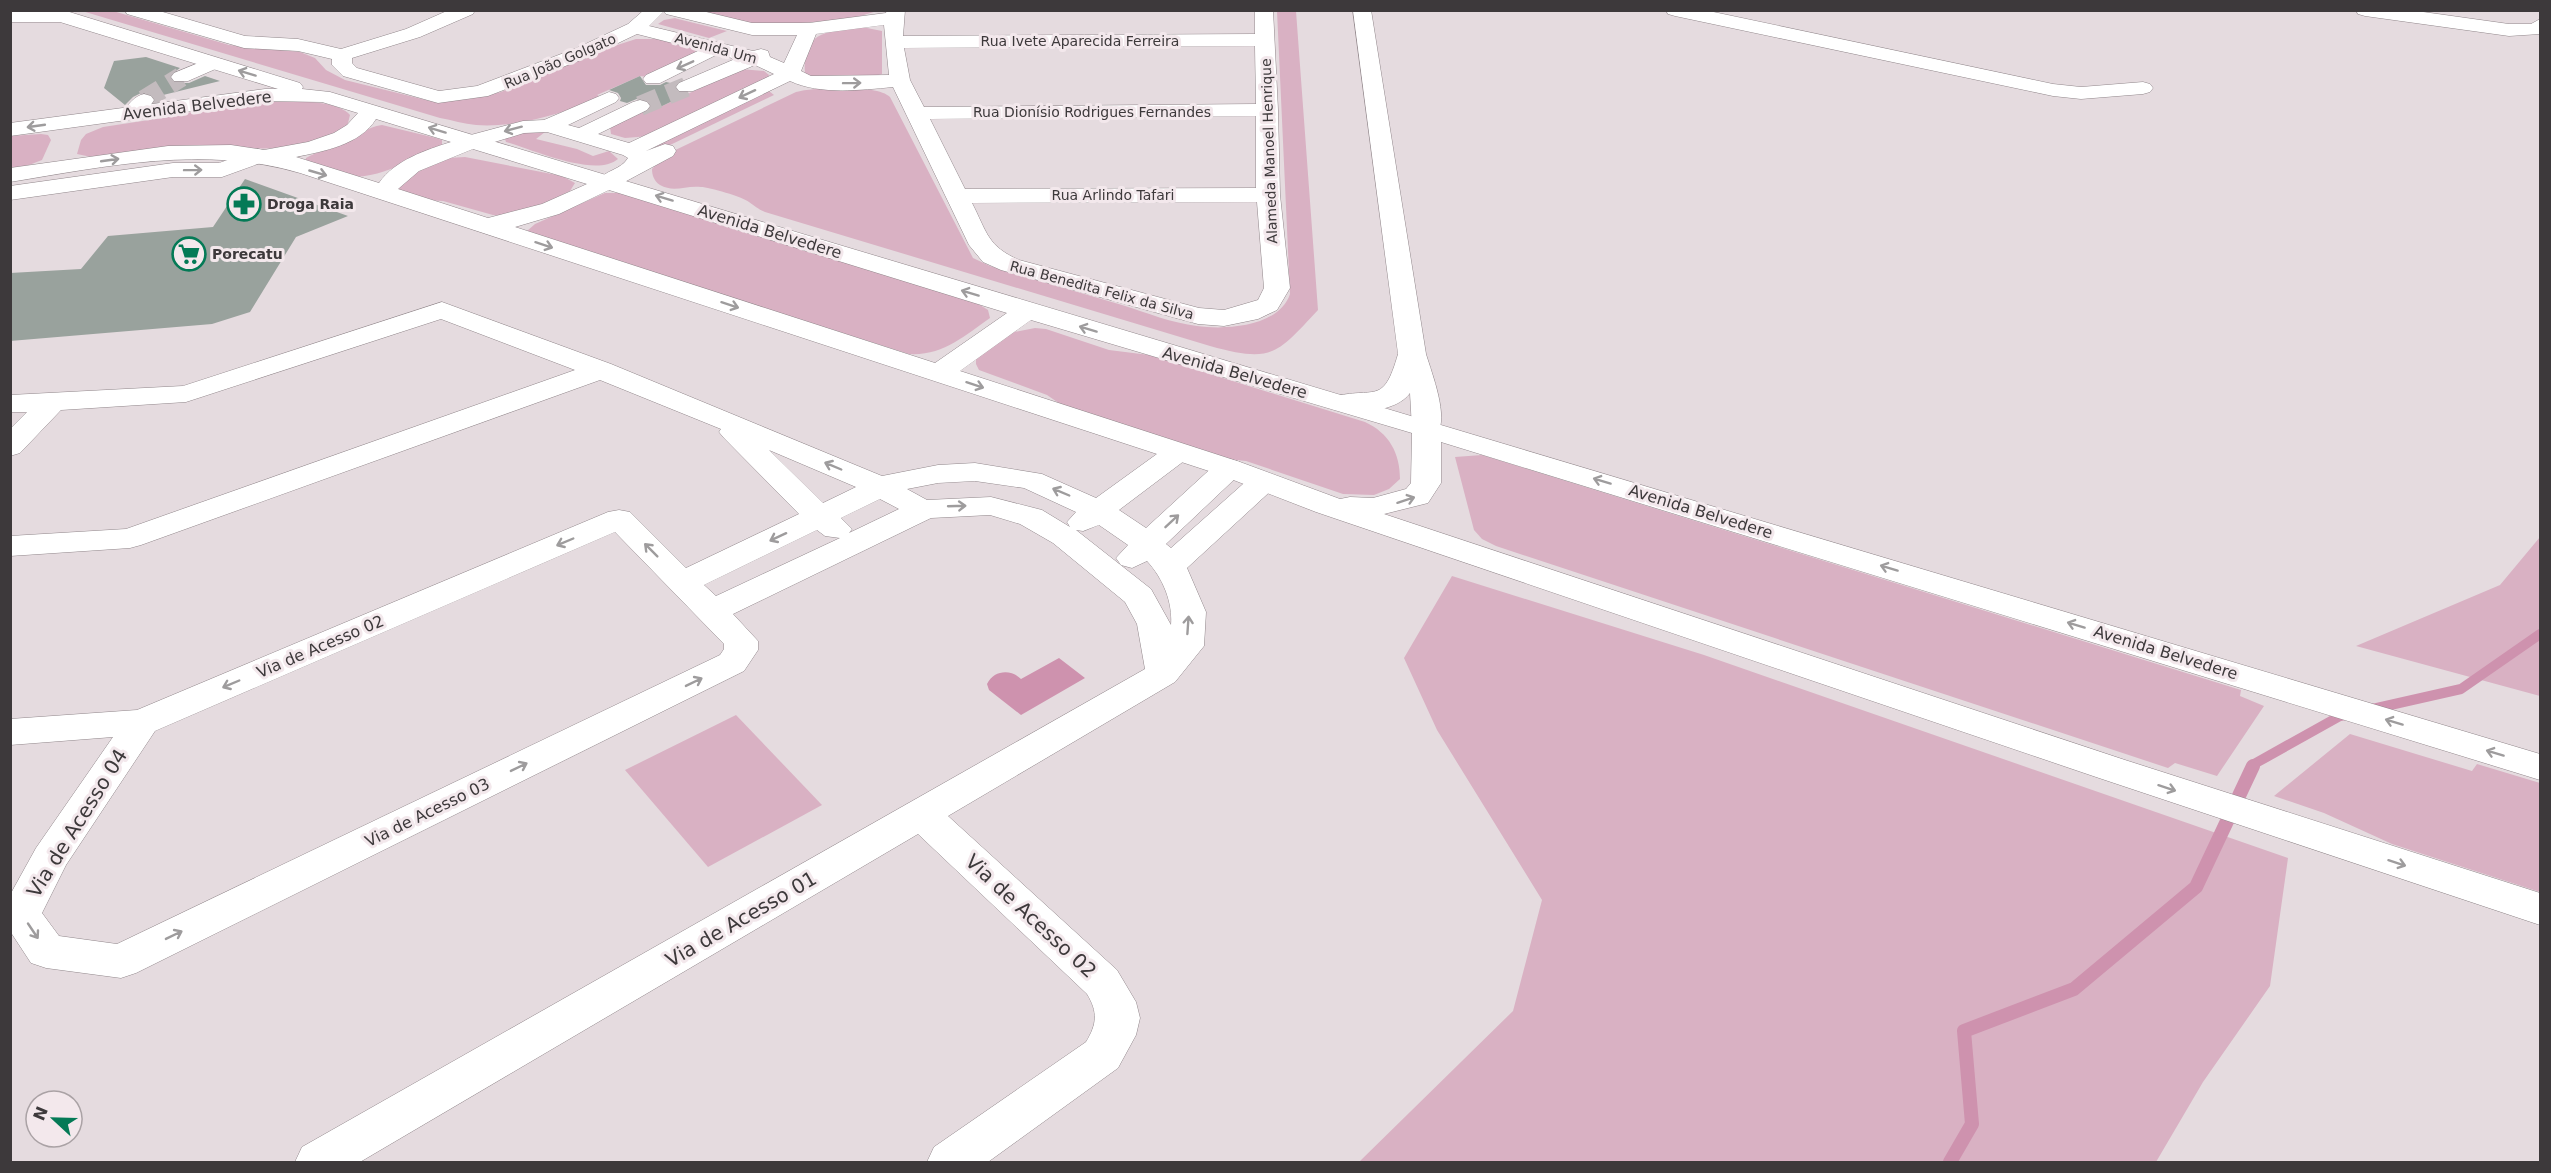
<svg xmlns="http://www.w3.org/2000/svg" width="2551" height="1173" viewBox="0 0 2551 1173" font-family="'DejaVu Sans',sans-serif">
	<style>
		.green { fill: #d9b1c3 }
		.water { fill: #ce92ae }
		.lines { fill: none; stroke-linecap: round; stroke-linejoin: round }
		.stream-far1 { stroke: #ce92ae; stroke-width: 10 }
		.stream { stroke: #ce92ae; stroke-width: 14 }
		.building { fill: #99a29d }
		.minor-tunnel { stroke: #c3bbbe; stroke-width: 20; stroke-dasharray: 20 10; stroke-linecap: butt }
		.minor-casing { stroke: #91878b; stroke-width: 1 }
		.major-casing { stroke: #91878b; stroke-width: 1 }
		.minor { fill: #fff; fill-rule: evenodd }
		.major { fill: #fff; fill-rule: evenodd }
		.oneway { stroke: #9e9c9d }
		.labels { text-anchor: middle; stroke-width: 6; stroke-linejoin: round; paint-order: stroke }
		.far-street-label { font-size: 14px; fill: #3d393b; stroke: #f3e8ec }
		.far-poi-label { font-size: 14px; font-weight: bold; fill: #3d393b; stroke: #f3e8ec; text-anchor: start }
		.street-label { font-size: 16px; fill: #3d393b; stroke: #f3e8ec }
		.near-street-label { font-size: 20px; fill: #3d393b; stroke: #f3e8ec }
	</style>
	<rect width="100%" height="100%" fill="#e5dbdf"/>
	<!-- green -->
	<g class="green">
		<path d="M 82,11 L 113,11 L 229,45 L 300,52 L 315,58 L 326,70 L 345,80 L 430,101 L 470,99 L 501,92 L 608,48 L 636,39 L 660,39 L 695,49 L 696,54 L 647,77 L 640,76 L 597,95 L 602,97 C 564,113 518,128 476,125 C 464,124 452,120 440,118 Z"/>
		<polygon points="696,11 877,11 851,19 763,26"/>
		<path d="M 1277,11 L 1296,11 L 1318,310 C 1276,355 1272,363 1210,346 L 765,212 C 758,209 755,206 749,202 C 743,197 709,187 701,187 C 686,185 674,193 660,185 C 654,181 652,175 652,169 L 665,155 L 796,92 C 814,87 877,84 890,97 L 973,258 L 990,266 C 1034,279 1078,292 1122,305 C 1147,313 1172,323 1197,326 C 1226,330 1279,327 1290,294 Z"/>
		<polygon points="675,18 678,19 727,31 709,38 658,24 664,20"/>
		<path d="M 862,27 L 882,31 L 882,74 L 857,81 L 809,76 L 805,73 C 803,30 827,32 862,27 Z"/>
		<polygon points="740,69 764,71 769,75 768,80 650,136 625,138 611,134 610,127 647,108 654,110"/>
		<polygon points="769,91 774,95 668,146 653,147"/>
		<path d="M 266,102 C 288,102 335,98 350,115 L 347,127 C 317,142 283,151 249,148 L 96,158 L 77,154 L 81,140 L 86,134 L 103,127 L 175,116 L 204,109 Z"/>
		<path d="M 382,125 L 436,138 L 442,140 L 442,145 C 420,158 382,176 356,177 L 306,161 L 306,158 C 317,151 330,150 342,144 C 356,137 367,127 382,125 Z"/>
		<path d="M 539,131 L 545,132 L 536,139 L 577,149 L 593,156 L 609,151 L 618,159 C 596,178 533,150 506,142 L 505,139 L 511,134 Z"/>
		<polygon points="41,134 48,135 51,140 42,160 11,172 10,136"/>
		<polygon points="465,157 562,176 575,183 570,191 536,208 504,216 493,215 443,201 423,200 398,191 397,180 448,158"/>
		<path d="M 605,193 L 619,193 L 977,303 L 988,310 L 990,318 C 964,336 943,356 909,354 L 533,235 L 527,231 L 535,224 Z"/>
		<path d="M 1035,328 L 1046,329 L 1109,350 L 1149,355 L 1365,422 C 1389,433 1400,453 1400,479 L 1389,489 L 1374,495 L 1343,494 L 1246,461 L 1218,458 L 1069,410 L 1047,395 L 979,370 L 976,364 L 976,357 L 1009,333 Z"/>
		<polygon points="1482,455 2241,690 2240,696 2264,706 2217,776 2175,763 2168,768 1496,546 1482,539 1474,530 1455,457"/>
		<polygon points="2540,537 2540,696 2356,646 2500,585"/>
		<polygon points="1452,576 1704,655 2288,858 2270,986 2203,1082 2156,1162 1359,1162 1513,1011 1542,900 1437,730 1404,658"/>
		<polygon points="736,715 822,805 708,867 625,770"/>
		<polygon points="2350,734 2472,771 2477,764 2540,783 2540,892 2392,844 2324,813 2274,796"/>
	</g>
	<!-- water -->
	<path class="water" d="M 1059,658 L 1085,678 L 1021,715 L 989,690 L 987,684 C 994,670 1011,669 1021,679 Z"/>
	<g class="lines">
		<!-- stream-far1 -->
		<g class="stream-far1">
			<polyline points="2368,710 2461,689 2540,634"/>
			<polyline points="2252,768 2254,764 2340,716 2350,714"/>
		</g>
		<!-- stream -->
		<polyline class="stream" points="1950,1162 1972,1124 1964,1031 2074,989 2196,887 2253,766"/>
	</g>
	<!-- building -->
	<g class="building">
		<polygon points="146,57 180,68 169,76 174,83 189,83 205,76 220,81 155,97 152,94 143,92 133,97 125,105 104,88 114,61"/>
		<polygon points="640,76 646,85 660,85 666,82 675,84 674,88 679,93 689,93 654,110 651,109 652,105 648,100 639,98 627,103 620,101 621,98 618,93 609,90"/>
		<polygon points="245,179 348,216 296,237 250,312 212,324 10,341 10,273 81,269 108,236 213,227"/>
	</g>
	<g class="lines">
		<!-- minor-tunnel -->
		<g class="minor-tunnel">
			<polyline points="144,100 181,77"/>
			<polyline points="640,106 686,87"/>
		</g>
		<defs>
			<g id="minor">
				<path d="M 125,10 L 156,10 L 245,36 L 298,39 L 341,49 L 406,29 L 449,10 L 475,10 L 473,14 L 420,37 L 352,58 L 352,63 L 357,68 L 439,91 L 477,86 L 577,48 L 628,24 L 644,10 L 698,10 L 752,23 L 809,23 L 886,13 L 887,10 L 905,10 L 903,36 L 1255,34 L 1255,10 L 1273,10 L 1278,110 L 1280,195 L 1290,288 L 1277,310 L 1258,319 L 1224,326 L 1198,324 L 1001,270 L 983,262 L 969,245 L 893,87 C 861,90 820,95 790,81 L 646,151 L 665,144 L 673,146 L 676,151 L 673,156 L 617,186 L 609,188 L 601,186 L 598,181 C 605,170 621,170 628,158 L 623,155 L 547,132 L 524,133 L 475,148 L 467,146 L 464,141 L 467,136 L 523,121 L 544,120 L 609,92 L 616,94 L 619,98 L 616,102 L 568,125 L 579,128 L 633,102 L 640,100 L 647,102 L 650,106 L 647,110 L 598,134 L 629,143 L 774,74 L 755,65 L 693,91 L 679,91 L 676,87 L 679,83 L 735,59 L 718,54 L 660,83 L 646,83 L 643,79 L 646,75 L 700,50 L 637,34 L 591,56 L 488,96 L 438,103 L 343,76 L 332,65 L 332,59 L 298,51 L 244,48 L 127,14 ZM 664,11 L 666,14 L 752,35 L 797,35 L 784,63 L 770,57 L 768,51 L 761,49 L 753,51 L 649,26 ZM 884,25 L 889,75 L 811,76 L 801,71 L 816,34 ZM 1255,46 L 1256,104 L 924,107 L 910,80 L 904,48 ZM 1256,116 L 1256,188 L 965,189 L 930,119 ZM 1257,202 L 1264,288 L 1258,300 L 1224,310 L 1199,308 L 1019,260 C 987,246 987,232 972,203 Z"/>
				<path d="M 1353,10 L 1371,10 L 1426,354 C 1432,374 1449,417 1437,434 L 1427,437 L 1417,434 L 1412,428 L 1410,393 C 1396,413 1353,414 1332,409 L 1328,403 L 1332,397 C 1375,386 1383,407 1398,354 Z"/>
				<polygon points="1666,10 1704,10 2053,84 2081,87 2143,82 2150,84 2153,88 2150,92 2143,94 2081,99 2053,96 1675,16 1668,14"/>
				<polygon points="2356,10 2409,10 2509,24 2531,24 2540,19 2540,34 2509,36 2365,16 2358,14"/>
				<polygon points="213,57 220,59 223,63 220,67 188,81 174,81 171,77 174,73"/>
				<path d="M 144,94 L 151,96 L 154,100 C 146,112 140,121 126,117 L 122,113 C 128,105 134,96 144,94 Z"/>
				<polygon points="258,149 266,151 269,156 266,161 222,177 173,177 10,200 10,186 173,163 219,163"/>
				<path d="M 442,302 L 611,364 L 882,476 L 938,465 L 975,463 L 1042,474 L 1096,498 L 1168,446 L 1178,443 L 1188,446 L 1193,452 L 1188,458 L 1119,510 L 1146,528 L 1218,462 L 1229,459 L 1240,462 L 1244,468 L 1240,474 L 1166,544 L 1171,548 L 1252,476 L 1263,473 L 1274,476 L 1278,482 L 1274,488 L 1187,568 L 1206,612 L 1204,646 L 1175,682 L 948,816 L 1117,970 L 1136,1002 L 1140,1018 L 1136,1035 L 1118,1068 L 988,1162 L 927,1162 L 934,1147 L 1086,1042 C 1097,1024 1098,1012 1087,994 L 918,834 L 360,1162 L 295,1162 L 302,1147 L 1145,669 L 1137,624 L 1125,602 L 1053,543 L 1020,524 L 990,515 L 931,518 L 733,614 L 758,641 L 758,650 L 744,671 L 136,973 L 121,978 L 46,968 L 31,963 L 10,931 L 10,895 L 36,848 L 113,737 L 10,745 L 10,719 L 137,710 L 608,512 L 619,510 L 630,512 L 686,568 L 799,514 L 724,438 L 719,432 L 721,429 L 600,380 L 141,545 L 130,548 L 10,556 L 10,536 L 126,529 L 575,370 L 441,319 L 186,402 L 61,410 L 20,453 L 10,456 L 10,429 L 27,412 L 10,412 L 10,395 L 183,386 ZM 769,450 L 856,487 L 823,503 ZM 975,481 L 1024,488 L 1076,512 L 1067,522 L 1070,527 L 1042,510 L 991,497 L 927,500 L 907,489 L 938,483 ZM 880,499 L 899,509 L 849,533 L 852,529 L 841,518 ZM 1099,525 L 1128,545 L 1116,558 L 1121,565 L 1132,568 L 1147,561 C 1163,578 1173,603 1171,625 L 1151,589 L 1076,530 L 1083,531 ZM 817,530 L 825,536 L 840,538 L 716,596 L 704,585 ZM 615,532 L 724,644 L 724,649 L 720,655 L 117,944 L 59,936 L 42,913 L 66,865 L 155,731 Z"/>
			</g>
			<path id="major" d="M 10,10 L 63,10 L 300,83 L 303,87 L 302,89 L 330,92 L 606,175 L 617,176 L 619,179 L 2540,754 L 2540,780 L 1441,442 L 1441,483 L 1428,503 L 1384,514 L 2125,760 L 2540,893 L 2540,925 L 2099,778 L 1316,512 L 1218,474 L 300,173 C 204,145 108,166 10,182 L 10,168 L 168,146 L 231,145 L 264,150 L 308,142 L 334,133 L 347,125 L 358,113 L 322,102 L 265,101 L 10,136 L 10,123 L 265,89 L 278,89 L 60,22 L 10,22 ZM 376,119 L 451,142 C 426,150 395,160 379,183 L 296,157 C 324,151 360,145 376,119 ZM 473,149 L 587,184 L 542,204 L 488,218 L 398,189 L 419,171 ZM 609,190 L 1007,313 L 935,363 L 515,227 L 559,214 ZM 1031,320 L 1412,433 L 1411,483 L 1406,489 L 1373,498 L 1350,497 L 1340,499 L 1240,462 L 960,371 Z"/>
		</defs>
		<!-- minor casing -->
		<use href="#minor" class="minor-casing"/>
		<!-- major casing -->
		<use href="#major" class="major-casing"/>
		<!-- minor -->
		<use href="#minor" class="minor"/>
		<!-- major -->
		<use href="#major" class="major"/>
	</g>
	<!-- one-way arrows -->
	<defs><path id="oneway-shaft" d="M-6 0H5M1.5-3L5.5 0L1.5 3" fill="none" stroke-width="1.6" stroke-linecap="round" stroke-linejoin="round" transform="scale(1.5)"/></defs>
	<g class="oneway">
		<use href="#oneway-shaft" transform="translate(685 65) rotate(156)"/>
		<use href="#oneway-shaft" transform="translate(247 73) rotate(-163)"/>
		<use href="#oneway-shaft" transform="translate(852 83) rotate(-1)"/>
		<use href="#oneway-shaft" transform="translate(747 94) rotate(155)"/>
		<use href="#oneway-shaft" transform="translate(36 126) rotate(172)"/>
		<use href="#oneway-shaft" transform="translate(513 129) rotate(165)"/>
		<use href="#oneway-shaft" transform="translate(437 130) rotate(-163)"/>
		<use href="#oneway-shaft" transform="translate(110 160) rotate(-8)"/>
		<use href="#oneway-shaft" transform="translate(193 170) rotate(-1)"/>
		<use href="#oneway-shaft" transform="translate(318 173) rotate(16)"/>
		<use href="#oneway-shaft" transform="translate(664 198) rotate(-163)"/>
		<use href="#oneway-shaft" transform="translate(544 245) rotate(18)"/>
		<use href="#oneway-shaft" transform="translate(970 293) rotate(-163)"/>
		<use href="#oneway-shaft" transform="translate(730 305) rotate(18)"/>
		<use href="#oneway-shaft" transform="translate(1088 329) rotate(-163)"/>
		<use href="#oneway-shaft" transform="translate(975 385) rotate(18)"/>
		<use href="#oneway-shaft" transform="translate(833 466) rotate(-157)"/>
		<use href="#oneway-shaft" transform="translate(1602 481) rotate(-163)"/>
		<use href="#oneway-shaft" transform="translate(1061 492) rotate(-157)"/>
		<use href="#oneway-shaft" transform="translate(1406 500) rotate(-18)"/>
		<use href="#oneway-shaft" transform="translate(957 506) rotate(-2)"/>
		<use href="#oneway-shaft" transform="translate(1172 521) rotate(-43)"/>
		<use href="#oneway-shaft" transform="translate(778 537) rotate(155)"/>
		<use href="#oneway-shaft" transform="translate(565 542) rotate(157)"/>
		<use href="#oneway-shaft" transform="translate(651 550) rotate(-135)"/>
		<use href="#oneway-shaft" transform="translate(1889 568) rotate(-163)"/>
		<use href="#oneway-shaft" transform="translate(1188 625) rotate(-86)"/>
		<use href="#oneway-shaft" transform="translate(2076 625) rotate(-163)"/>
		<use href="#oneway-shaft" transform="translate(694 682) rotate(-26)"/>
		<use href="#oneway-shaft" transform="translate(231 684) rotate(157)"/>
		<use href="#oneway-shaft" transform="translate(2394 722) rotate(-163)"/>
		<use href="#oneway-shaft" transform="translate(2495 753) rotate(-163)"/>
		<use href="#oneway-shaft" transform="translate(519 767) rotate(-26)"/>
		<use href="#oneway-shaft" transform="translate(2167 788) rotate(18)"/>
		<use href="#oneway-shaft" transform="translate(2397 863) rotate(18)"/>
		<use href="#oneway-shaft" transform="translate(33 931) rotate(56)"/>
		<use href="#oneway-shaft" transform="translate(174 935) rotate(-26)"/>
	</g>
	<!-- icons -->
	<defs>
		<symbol id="pharmacy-ring" viewBox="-11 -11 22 22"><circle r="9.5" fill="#f3e8ec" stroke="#047a56" stroke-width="1.5"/><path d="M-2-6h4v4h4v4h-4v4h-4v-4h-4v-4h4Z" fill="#047a56"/></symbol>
		<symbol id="supermarket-ring" viewBox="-11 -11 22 22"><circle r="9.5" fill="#f3e8ec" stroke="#047a56" stroke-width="1.5"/><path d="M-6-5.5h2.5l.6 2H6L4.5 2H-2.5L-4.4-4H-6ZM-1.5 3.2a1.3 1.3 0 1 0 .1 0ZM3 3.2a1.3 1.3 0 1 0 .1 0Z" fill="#047a56"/></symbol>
	</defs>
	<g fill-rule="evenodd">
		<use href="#pharmacy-ring" x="225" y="185" width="38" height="38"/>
		<use href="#supermarket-ring" x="170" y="235" width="38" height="38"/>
	</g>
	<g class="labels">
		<!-- far-street labels -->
		<g class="far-street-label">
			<text x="1080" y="46">Rua Ivete Aparecida Ferreira</text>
			<text transform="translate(716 48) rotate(15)" y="5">Avenida Um</text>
			<text transform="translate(560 61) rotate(-23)" y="5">Rua João Golgato</text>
			<text x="1092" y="117">Rua Dionísio Rodrigues Fernandes</text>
			<text transform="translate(1269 151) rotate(-92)" y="5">Alameda Manoel Henrique</text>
			<text x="1113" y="200">Rua Arlindo Tafari</text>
			<text transform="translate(1102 290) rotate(15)" y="5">Rua Benedita Felix da Silva</text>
		</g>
		<!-- far-poi labels -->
		<g class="far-poi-label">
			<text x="267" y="209">Droga Raia</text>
			<text x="212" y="259">Porecatu</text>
		</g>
		<!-- street labels -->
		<g class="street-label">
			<text transform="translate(197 105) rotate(-7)" y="6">Avenida Belvedere</text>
			<text transform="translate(770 231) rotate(17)" y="6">Avenida Belvedere</text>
			<text transform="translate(1235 372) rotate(16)" y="6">Avenida Belvedere</text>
			<text transform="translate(1701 511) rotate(17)" y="6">Avenida Belvedere</text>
			<text transform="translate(320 646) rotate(-23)" y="6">Via de Acesso 02</text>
			<text transform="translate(2166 652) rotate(17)" y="6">Avenida Belvedere</text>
			<text transform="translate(427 812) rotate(-26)" y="6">Via de Acesso 03</text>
		</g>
		<!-- near-street labels -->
		<g class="near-street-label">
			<text transform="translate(77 823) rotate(-58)" y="7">Via de Acesso 04</text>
			<text transform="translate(1031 916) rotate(43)" y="7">Via de Acesso 02</text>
			<text transform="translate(741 919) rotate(-30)" y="7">Via de Acesso 01</text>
		</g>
	</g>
	<!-- border -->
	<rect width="2551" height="1173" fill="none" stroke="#3d393b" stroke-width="24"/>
	<!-- north arrow -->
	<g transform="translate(54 1119) rotate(292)"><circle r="28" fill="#f3e8ec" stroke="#aaa2a5" stroke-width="1.5"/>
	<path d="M0-4.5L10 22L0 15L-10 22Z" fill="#047a56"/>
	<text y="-9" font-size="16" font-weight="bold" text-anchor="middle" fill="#3d393b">N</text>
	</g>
</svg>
